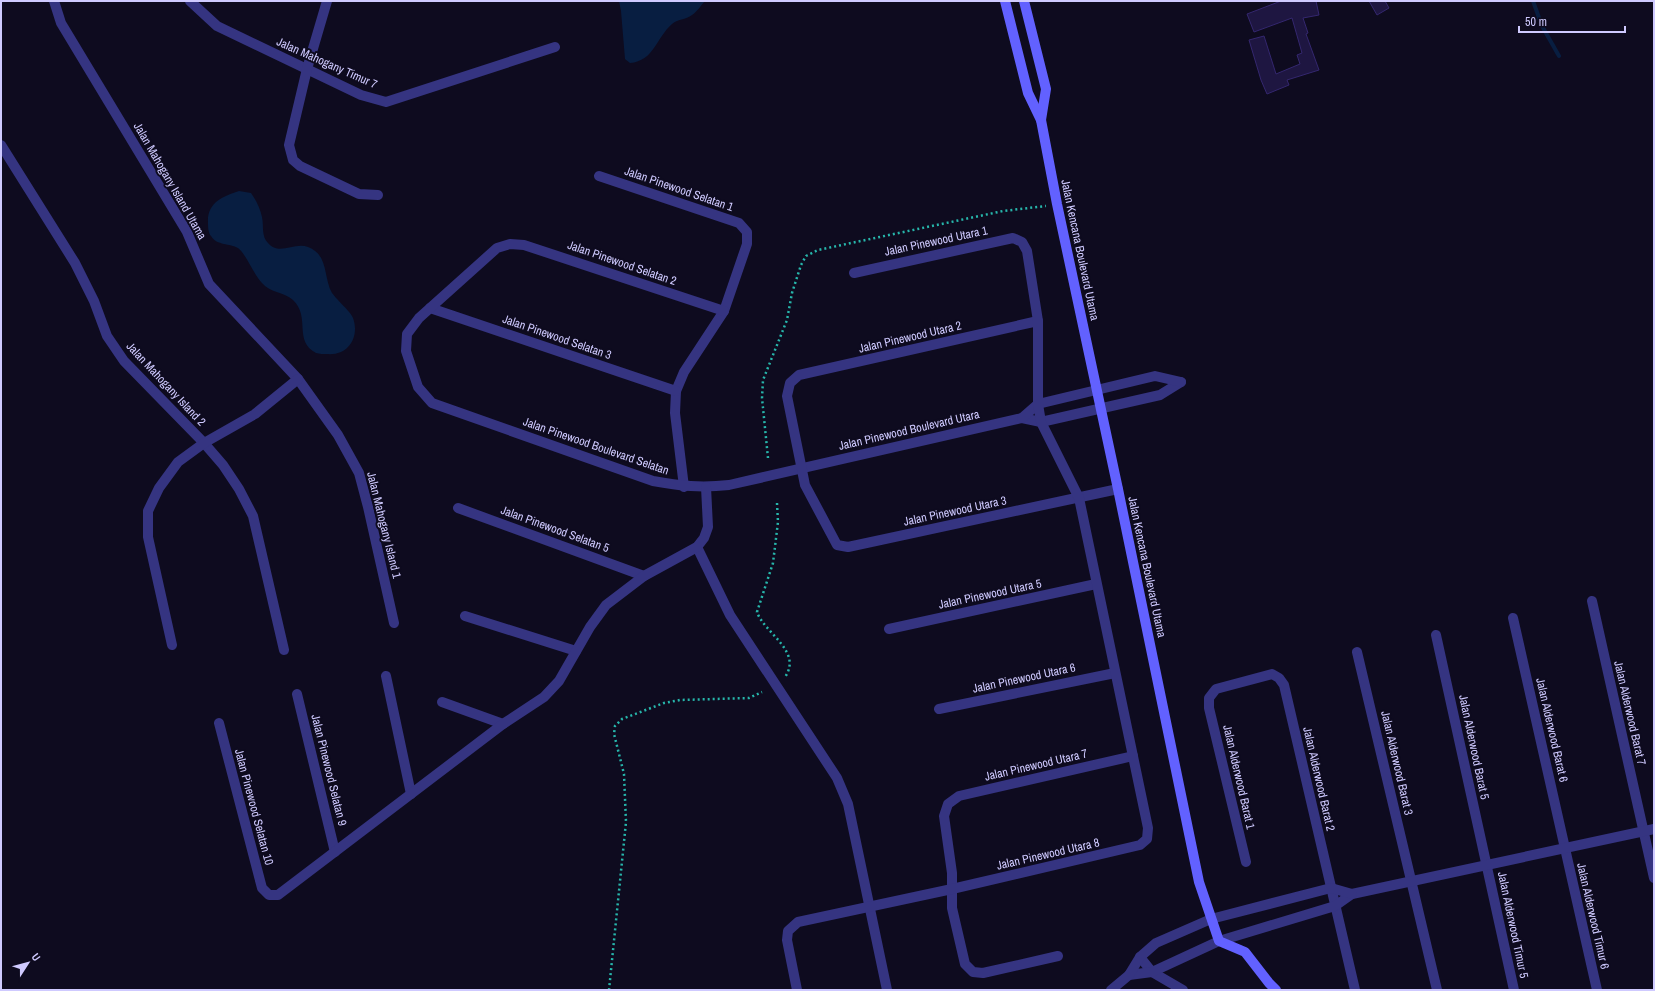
<svg xmlns="http://www.w3.org/2000/svg" width="1655" height="991" viewBox="0 0 1655 991" font-family="'Archivo Narrow',sans-serif">
	<style>
		.water { fill: #081e41 }
		.lines { fill: none; stroke-linecap: round; stroke-linejoin: round }
		.stream { stroke: #081e41; stroke-width: 4 }
		.building { fill: #1e1641; stroke: #34276f }
		.path { stroke: #27b6ab; stroke-width: 2.5; stroke-dasharray: 2 3; stroke-linecap: butt }
		.street { stroke: #353481; stroke-width: 10 }
		.secondary { stroke: #6261ff; stroke-width: 10 }
		.labels { text-anchor: middle; stroke-width: 4; stroke-linejoin: round; paint-order: stroke }
		.street-label { font-size: 12px; fill: #cfcaff; stroke: #0e0b1f }
	</style>
	<rect width="100%" height="100%" fill="#0e0b1f"/>
	<!-- water -->
	<g class="water">
		<path d="M 619,1 L 705,1 C 701,5 697,12 692,15 C 686,20 677,19 672,24 C 656,38 654,61 630,63 L 625,59 L 621,11 Z"/>
		<path d="M 239,191 L 251,193 C 256,200 260,208 262,217 C 264,226 261,236 268,243 C 279,256 294,242 308,247 C 329,255 323,277 332,293 C 337,300 351,312 353,318 C 360,337 348,356 327,354 C 324,354 319,354 316,353 C 293,341 311,317 293,300 C 285,292 270,293 262,283 C 254,275 246,254 238,248 C 230,243 217,246 211,236 C 208,233 208,226 208,222 C 207,203 223,196 239,191 Z"/>
	</g>
	<g class="lines">
		<!-- stream -->
		<polyline class="stream" points="1533,1 1542,26 1559,56"/>
	</g>
	<!-- building -->
	<g class="building">
		<polygon points="1281,1 1316,1 1319,15 1303,18 1308,33 1306,34 1319,70 1287,80 1289,85 1267,94 1261,80 1249,40 1264,36 1276,74 1300,64 1297,55 1302,53 1292,18 1254,32 1247,14"/>
		<polygon points="1369,1 1385,1 1389,8 1377,15"/>
	</g>
	<g class="lines">
		<!-- path -->
		<g class="path">
			<polyline points="768,458 762,398 763,380 787,320 792,293 801,265 806,256 818,250 1003,211 1046,206"/>
			<path d="M 777,503 L 778,522 L 773,563 L 757,612 C 764,633 803,651 785,677"/>
			<polyline points="609,990 626,822 624,774 614,734 615,726 622,719 664,703 680,700 749,698 762,692"/>
		</g>
		<!-- street -->
		<g class="street">
			<polyline points="54,1 61,23 187,232 209,284 298,379 338,435 359,473 368,507 394,623"/>
			<polyline points="190,1 217,26 361,95 386,102 555,47"/>
			<polyline points="327,1 307,69 289,145 293,160 300,166 359,194 378,195"/>
			<polyline points="1,145 75,263 94,301 107,336 124,361 204,443 223,465 239,489 253,516 284,650"/>
			<polyline points="599,176 739,223 747,232 747,244 724,311 684,372 676,391 675,413 684,487"/>
			<polyline points="430,308 676,391"/>
			<path d="M 724,311 L 524,245 L 510,244 L 497,248 L 419,318 L 407,334 L 406,351 L 418,387 L 432,403 L 653,481 C 680,486 701,488 729,485 L 1022,418 L 1041,422 L 1160,395 L 1181,382"/>
			<polyline points="1038,321 799,375 790,383 787,396 805,485 837,545 848,547 1118,489"/>
			<polyline points="1022,418 1038,404 1155,376 1181,382"/>
			<polyline points="458,508 644,576"/>
			<polyline points="697,547 730,615 837,778 848,804 887,990"/>
			<polyline points="1592,601 1654,878"/>
			<polyline points="465,616 576,651"/>
			<polyline points="1513,618 1597,990"/>
			<polyline points="889,629 1096,584"/>
			<polyline points="1436,635 1514,990"/>
			<polyline points="172,645 148,537 148,511 159,488 178,462 204,443 255,414 298,379"/>
			<polyline points="1357,652 1437,990"/>
			<polyline points="386,676 411,794"/>
			<polyline points="297,694 335,852"/>
			<polyline points="442,702 503,724"/>
			<polyline points="939,709 1115,673"/>
			<polyline points="219,723 262,888 269,895 278,895 503,724 544,697 559,681 590,627 606,605 644,576 697,547 704,538 708,527 706,487"/>
			<polyline points="1246,862 1209,708 1209,698 1216,689 1272,674 1279,678 1284,685 1355,990"/>
			<polyline points="1058,956 983,973 973,972 965,964 952,908 952,873 944,816 948,804 959,796 1133,756"/>
			<polyline points="1140,957 1152,972 1183,990"/>
			<polyline points="1129,975 1152,972 1219,941 1335,906 1352,894 1654,829"/>
			<polyline points="797,990 787,940 788,931 798,922 952,889 1140,845 1147,839 1148,828 1079,498 1041,422 1038,404 1038,321 1027,251 1022,242 1013,238 854,273"/>
			<polyline points="1111,990 1129,975 1140,957 1156,943 1211,919 1331,888 1352,894"/>
		</g>
		<!-- secondary -->
		<g class="secondary">
			<polyline points="1005,1 1028,93 1041,120 1057,204 1118,489 1199,882 1219,941 1245,952 1269,983 1276,990"/>
			<polyline points="1024,1 1046,89 1041,120"/>
		</g>
	</g>
	<g class="labels">
		<!-- street labels -->
		<g class="street-label">
			<text transform="translate(327 63) rotate(24)" y="4">Jalan Mahogany Timur 7</text>
			<text transform="translate(170 181) rotate(60)" y="4">Jalan Mahogany Island Utama</text>
			<text transform="translate(679 189) rotate(19)" y="4">Jalan Pinewood Selatan 1</text>
			<text transform="translate(936 241) rotate(-12)" y="4">Jalan Pinewood Utara 1</text>
			<text transform="translate(1080 250) rotate(78)" y="4">Jalan Kencana Boulevard Utama</text>
			<text transform="translate(622 263) rotate(19)" y="4">Jalan Pinewood Selatan 2</text>
			<text transform="translate(557 337) rotate(19)" y="4">Jalan Pinewood Selatan 3</text>
			<text transform="translate(910 337) rotate(-13)" y="4">Jalan Pinewood Utara 2</text>
			<text transform="translate(166 384) rotate(47)" y="4">Jalan Mahogany Island 2</text>
			<text transform="translate(909 430) rotate(-13)" y="4">Jalan Pinewood Boulevard Utara</text>
			<text transform="translate(596 446) rotate(19)" y="4">Jalan Pinewood Boulevard Selatan</text>
			<text transform="translate(955 511) rotate(-12)" y="4">Jalan Pinewood Utara 3</text>
			<text transform="translate(384 525) rotate(76)" y="4">Jalan Mahogany Island 1</text>
			<text transform="translate(555 529) rotate(20)" y="4">Jalan Pinewood Selatan 5</text>
			<text transform="translate(1147 567) rotate(78)" y="4">Jalan Kencana Boulevard Utama</text>
			<text transform="translate(990 594) rotate(-12)" y="4">Jalan Pinewood Utara 5</text>
			<text transform="translate(1024 678) rotate(-12)" y="4">Jalan Pinewood Utara 6</text>
			<text transform="translate(1630 713) rotate(77)" y="4">Jalan Alderwood Barat 7</text>
			<text transform="translate(1552 730) rotate(77)" y="4">Jalan Alderwood Barat 6</text>
			<text transform="translate(1474 747) rotate(78)" y="4">Jalan Alderwood Barat 5</text>
			<text transform="translate(1397 763) rotate(77)" y="4">Jalan Alderwood Barat 3</text>
			<text transform="translate(1036 765) rotate(-13)" y="4">Jalan Pinewood Utara 7</text>
			<text transform="translate(329 770) rotate(76)" y="4">Jalan Pinewood Selatan 9</text>
			<text transform="translate(1239 777) rotate(77)" y="4">Jalan Alderwood Barat 1</text>
			<text transform="translate(1319 779) rotate(77)" y="4">Jalan Alderwood Barat 2</text>
			<text transform="translate(254 807) rotate(75)" y="4">Jalan Pinewood Selatan 10</text>
			<text transform="translate(1048 854) rotate(-13)" y="4">Jalan Pinewood Utara 8</text>
			<text transform="translate(1593 916) rotate(77)" y="4">Jalan Alderwood Timur 6</text>
			<text transform="translate(1513 925) rotate(78)" y="4">Jalan Alderwood Timur 5</text>
		</g>
	</g>
	<!-- border -->
	<rect width="1655" height="991" fill="none" stroke="#cfcaff" stroke-width="4"/>
	<!-- north arrow -->
	<g transform="translate(28 963) rotate(54)" stroke="#0e0b1f" stroke-width="3" paint-order="stroke">
	<path d="M0-3L7 15L0 10L-7 15Z" fill="#cfcaff"/>
	<text y="-6" font-size="11" font-weight="bold" text-anchor="middle" fill="#cfcaff">U</text>
	</g>
	<!-- scale -->
	<path d="M1519 26v6h106v-6" fill="none" stroke="#cfcaff" stroke-width="2"/>
	<text x="1525" y="26" font-size="12" fill="#cfcaff" stroke="#0e0b1f" stroke-width="3" paint-order="stroke">50 m</text>
</svg>
